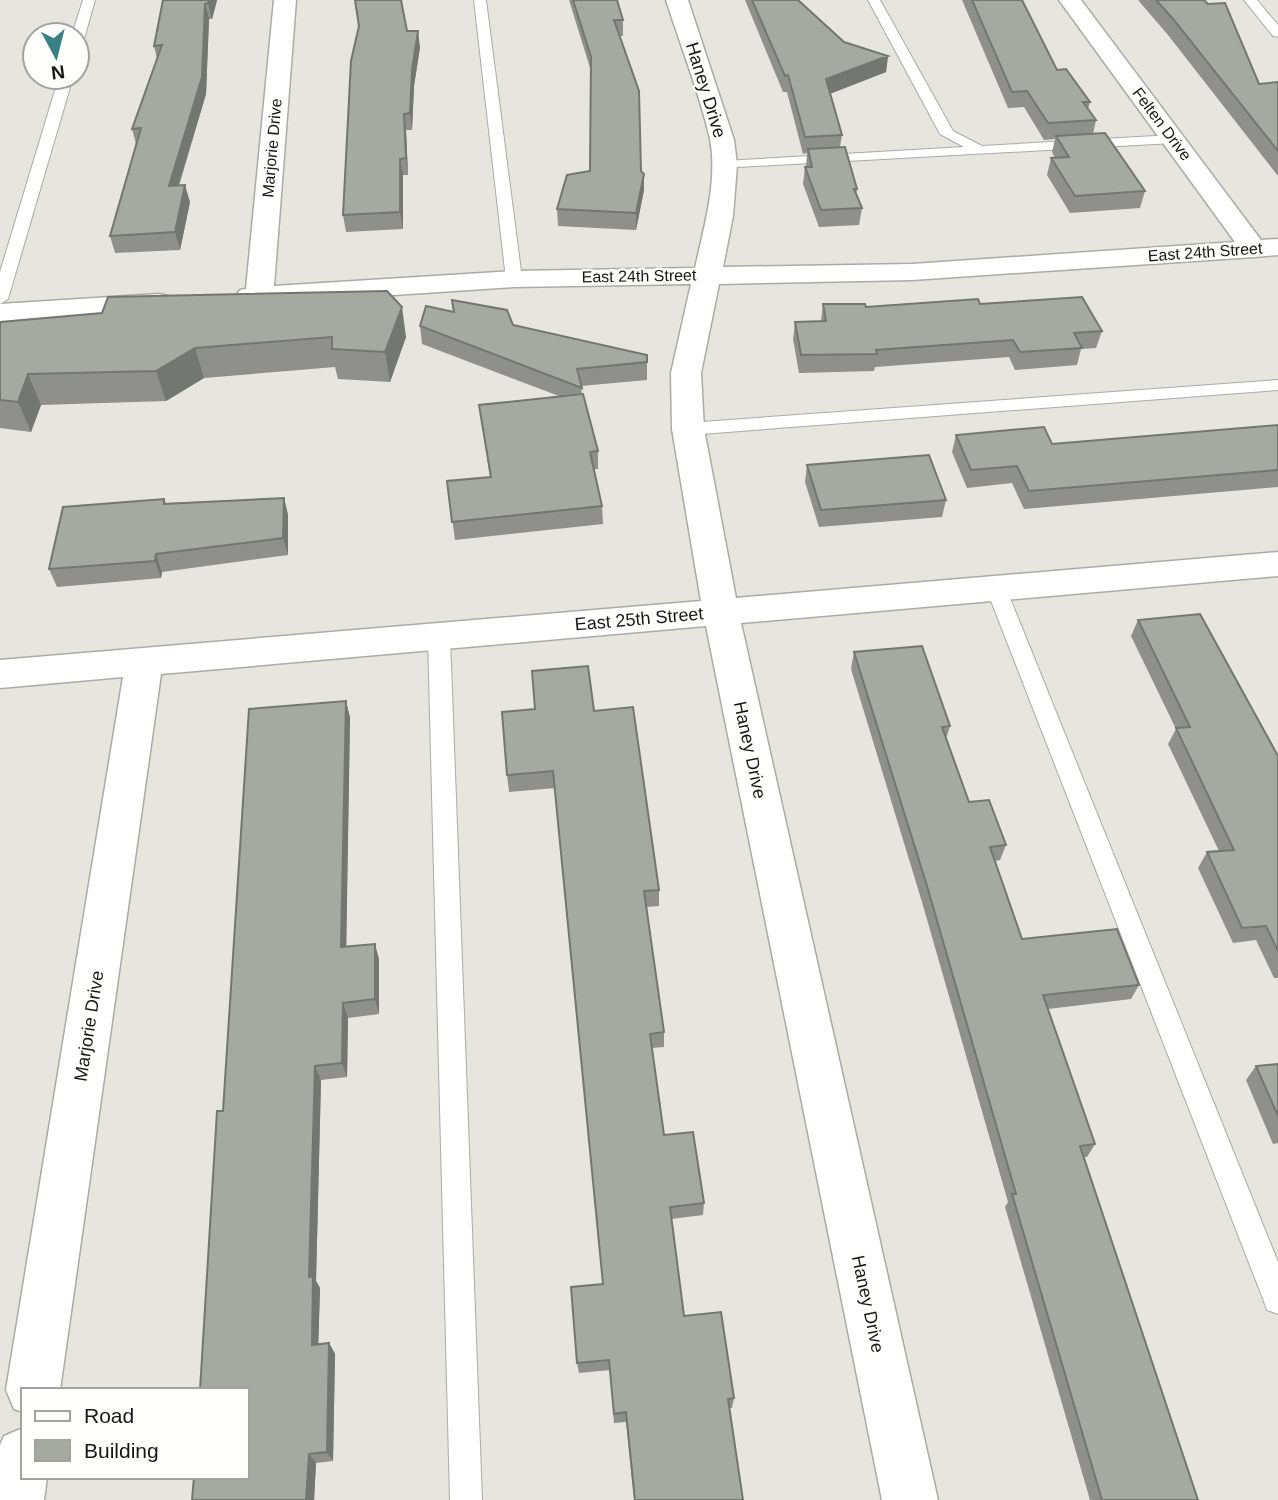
<svg xmlns="http://www.w3.org/2000/svg" width="1278" height="1500" font-family="Helvetica,sans-serif">
<style>
.lines{fill:none;stroke-linecap:round;stroke-linejoin:round}
.service-casing{stroke:#abaaa5;stroke-width:2}
.minor-casing{stroke:#abaaa5;stroke-width:3}
.service{fill:#fff;fill-rule:evenodd}
.minor{fill:#fff;fill-rule:evenodd}
.wall{fill:#8f908b}
.shaded-wall{fill:#747671}
.building{fill:#a6a8a2;stroke:#747671;stroke-width:2}
.labels{text-anchor:middle;dominant-baseline:central;stroke-width:5;stroke-linejoin:round;paint-order:stroke}
.far-street-label{font-size:16px;fill:#171615;stroke:#fffffe}
.street-label{font-size:18px;fill:#171615;stroke:#fffffe}
</style>
<rect width="100%" height="100%" fill="#e6e5df"/>
<g class="lines">
<g class="service-casing">
<path id="service" d="M 83,0 L 95,0 L 84,39 L 77,43 L 77,35 L 72,35 Z
M 474,0 L 486,0 L 522,279 L 514,284 L 506,279 Z
M 868,0 L 880,0 L 953,131 L 982,146 L 1173,135 L 1180,139 L 1173,143 L 719,168 L 717,165 L 724,161 L 964,147 L 940,134 Z
M 1244,0 L 1257,0 L 1278,25 L 1278,37 L 1273,36 Z
M 59,77 L 73,77 L 8,299 L 0,304 L 0,272 Z
M 1278,380 L 1278,390 L 688,435 L 679,429 L 688,423 Z
M 996,581 L 1003,583 L 1006,588 L 1278,1262 L 1278,1314 L 1267,1310 L 1263,1299 L 986,588 L 989,583 Z
M 439,629 L 447,632 L 450,637 L 482,1500 L 450,1500 L 428,637 L 431,632 Z"/>
</g>
<g class="minor-casing">
<path id="minor" d="M 274,0 L 296,0 L 274,286 L 514,271 L 695,268 C 704,227 718,181 710,139 C 700,95 680,44 666,0 L 688,0 L 734,140 L 737,165 L 733,216 L 723,267 L 912,264 L 1235,242 L 1059,0 L 1081,0 L 1261,240 L 1278,239 L 1278,255 L 1254,257 L 912,280 L 719,284 L 701,373 L 704,429 L 736,598 L 1278,552 L 1278,576 L 741,623 L 938,1500 L 882,1500 L 706,626 L 161,674 L 60,1390 L 23,1390 L 23,1412 L 14,1409 L 6,1390 L 123,677 L 0,688 L 0,660 L 701,601 L 672,429 L 671,373 L 691,284 L 514,287 L 259,304 L 240,302 L 236,296 L 240,290 L 246,289 Z
M 159,294 L 169,296 L 173,302 L 169,308 L 0,322 L 0,304 Z
M 23,1428 L 23,1477 L 47,1477 L 44,1500 L 0,1500 L 0,1445 L 4,1436 Z"/>
</g>
<use href="#service" class="service"/>
<use href="#minor" class="minor"/>
</g>
<path class="wall" d="M 163,0 L 217,0 L 212,19 L 209,19 L 206,94 L 179,186 L 190,202 L 180,250 L 115,253 L 110,236 L 136,144 L 132,129 L 157,59 L 154,46 Z
M 569,0 L 617,0 L 623,20 L 623,36 L 620,36 L 641,171 L 644,174 L 644,190 L 636,230 L 558,226 L 557,209 L 590,171 L 591,71 Z
M 745,0 L 798,0 L 844,42 L 888,56 L 886,72 L 830,94 L 842,135 L 840,147 L 857,189 L 856,195 L 862,208 L 859,225 L 819,227 L 803,184 L 805,167 L 806,167 L 807,153 L 803,154 L 787,92 L 783,92 Z
M 962,0 L 1022,0 L 1057,70 L 1090,102 L 1088,109 L 1096,120 L 1093,134 L 1145,191 L 1140,208 L 1070,213 L 1047,175 L 1051,158 L 1055,158 L 1052,152 L 1055,139 L 1044,140 L 1024,107 L 1008,108 Z
M 1138,0 L 1204,0 L 1259,84 L 1278,82 L 1278,176 L 1168,35 Z
M 407,31 L 420,47 L 414,86 L 412,130 L 406,130 L 408,175 L 403,175 L 403,229 L 346,232 L 343,215 Z
M 452,300 L 513,325 L 647,355 L 647,380 L 581,386 L 582,394 L 598,451 L 598,469 L 594,469 L 602,506 L 603,524 L 455,540 L 447,481 L 490,477 L 479,405 L 559,396 L 422,344 L 420,326 L 453,312 Z
M 823,304 L 866,307 L 980,304 L 1102,331 L 1096,348 L 1081,349 L 1077,365 L 1015,370 L 1009,357 L 875,367 L 874,371 L 799,373 L 793,339 L 795,322 L 821,321 Z
M 0,322 L 406,337 L 390,382 L 338,379 L 335,367 L 204,378 L 166,401 L 41,405 L 31,432 L 0,428 Z
M 1278,425 L 1278,487 L 1024,509 L 1012,483 L 967,488 L 952,452 L 956,435 L 1052,444 Z
M 807,465 L 946,500 L 942,517 L 819,527 L 805,482 Z
M 284,498 L 288,515 L 288,555 L 162,572 L 161,578 L 57,587 L 49,569 L 164,499 L 166,503 Z
M 1138,620 L 1278,756 L 1278,978 L 1274,978 L 1256,940 L 1233,943 L 1198,868 L 1207,852 L 1219,851 L 1168,744 L 1176,729 L 1131,636 Z
M 854,652 L 950,726 L 946,739 L 969,802 L 1006,845 L 1000,860 L 995,861 L 1022,939 L 1139,985 L 1131,999 L 1048,1009 L 1095,1144 L 1087,1157 L 1084,1157 L 1198,1500 L 1090,1500 L 1005,1207 L 1008,1202 L 922,902 L 851,669 Z
M 346,701 L 350,718 L 346,947 L 379,959 L 379,1014 L 348,1018 L 347,1077 L 321,1080 L 316,1281 L 320,1288 L 318,1345 L 329,1343 L 335,1354 L 333,1461 L 316,1463 L 314,1500 L 192,1500 L 223,1111 Z
M 594,711 L 659,890 L 659,906 L 646,907 L 664,1032 L 664,1047 L 652,1048 L 664,1135 L 704,1203 L 703,1215 L 671,1219 L 684,1316 L 734,1398 L 732,1408 L 729,1408 L 743,1500 L 634,1500 L 626,1422 L 614,1423 L 610,1370 L 579,1373 L 577,1363 L 603,1284 L 555,788 L 509,792 L 507,775 Z
M 1278,1064 L 1278,1143 L 1273,1144 L 1246,1080 L 1256,1066 Z"/>
<path class="shaded-wall" d="M 209,0 L 217,0 L 212,19 L 208,3 Z
M 205,4 L 209,19 L 206,94 L 173,203 L 169,186 Z
M 418,31 L 420,47 L 414,86 L 412,130 L 410,113 L 412,70 Z
M 888,56 L 886,72 L 824,96 L 826,79 Z
M 404,114 L 406,130 L 408,175 L 406,158 Z
M 400,159 L 403,175 L 403,229 L 400,212 Z
M 644,174 L 644,190 L 636,230 L 636,213 Z
M 185,185 L 190,202 L 180,250 L 175,232 Z
M 402,307 L 406,337 L 390,382 L 385,352 Z
M 195,348 L 204,378 L 166,401 L 156,371 Z
M 28,374 L 41,405 L 31,432 L 18,402 Z
M 284,498 L 288,515 L 288,555 L 283,538 Z
M 156,554 L 162,572 L 161,578 L 155,561 Z
M 346,701 L 350,718 L 346,963 L 341,947 Z
M 375,944 L 379,959 L 379,1014 L 375,999 Z
M 343,1003 L 348,1018 L 347,1077 L 342,1063 Z
M 315,1066 L 321,1080 L 316,1281 L 320,1288 L 318,1356 L 312,1345 L 309,1277 Z
M 329,1343 L 335,1354 L 333,1461 L 327,1452 Z
M 309,1454 L 316,1463 L 314,1500 L 306,1500 Z"/>
<path class="building" d="M 163,0 L 209,0 L 208,3 L 205,4 L 202,77 L 169,186 L 185,185 L 175,232 L 110,236 L 141,128 L 132,129 L 162,45 L 154,46 Z
M 355,0 L 401,0 L 407,31 L 418,31 L 412,70 L 410,113 L 404,114 L 406,158 L 400,159 L 400,212 L 343,215 L 351,61 L 359,26 Z
M 573,0 L 617,0 L 623,20 L 614,20 L 639,91 L 641,171 L 644,174 L 636,213 L 557,209 L 567,175 L 590,171 L 591,57 Z
M 752,0 L 798,0 L 844,42 L 888,56 L 826,79 L 842,135 L 805,137 L 788,75 L 785,76 Z
M 972,0 L 1022,0 L 1057,70 L 1066,69 L 1090,102 L 1083,102 L 1096,120 L 1048,123 L 1027,91 L 1012,92 Z
M 1156,0 L 1204,0 L 1208,4 L 1225,3 L 1259,84 L 1278,82 L 1278,151 L 1173,19 Z
M 1105,133 L 1145,191 L 1075,196 L 1051,158 L 1069,157 L 1056,136 Z
M 845,147 L 857,189 L 854,189 L 862,208 L 821,210 L 805,167 L 812,167 L 808,149 Z
M 387,291 L 402,307 L 385,352 L 332,349 L 332,337 L 195,348 L 156,371 L 28,374 L 18,402 L 0,400 L 0,322 L 102,313 L 108,297 Z
M 1082,297 L 1102,331 L 1074,333 L 1082,348 L 1020,352 L 1013,340 L 876,350 L 877,354 L 801,355 L 795,322 L 826,321 L 823,304 L 865,304 L 866,307 L 978,299 L 980,304 Z
M 452,300 L 507,310 L 513,325 L 647,355 L 647,362 L 577,369 L 582,388 L 420,326 L 426,306 L 454,312 Z
M 583,394 L 598,451 L 590,452 L 602,506 L 452,522 L 447,481 L 491,477 L 479,405 Z
M 1278,425 L 1278,470 L 1029,491 L 1017,466 L 971,470 L 956,435 L 1044,427 L 1052,444 Z
M 929,455 L 946,500 L 821,510 L 807,465 Z
M 284,498 L 283,538 L 156,554 L 155,561 L 49,569 L 63,507 L 164,499 L 164,504 Z
M 1200,614 L 1278,756 L 1278,951 L 1266,926 L 1242,928 L 1207,852 L 1234,850 L 1176,728 L 1190,727 L 1138,620 Z
M 922,646 L 950,726 L 942,727 L 969,802 L 989,800 L 1006,845 L 990,847 L 1022,939 L 1117,929 L 1139,985 L 1043,995 L 1095,1144 L 1080,1146 L 1198,1500 L 1102,1500 L 1012,1194 L 1016,1194 L 927,886 L 854,652 Z
M 588,666 L 594,711 L 633,707 L 659,890 L 644,891 L 664,1032 L 650,1034 L 664,1135 L 693,1132 L 704,1203 L 670,1207 L 684,1316 L 721,1312 L 734,1398 L 728,1399 L 743,1500 L 635,1500 L 626,1412 L 614,1414 L 609,1360 L 577,1363 L 571,1287 L 603,1284 L 553,771 L 507,775 L 502,712 L 535,709 L 532,671 Z
M 346,701 L 341,947 L 375,944 L 375,999 L 343,1003 L 342,1063 L 315,1066 L 309,1277 L 313,1276 L 312,1345 L 329,1343 L 327,1452 L 309,1454 L 306,1500 L 192,1500 L 194,1477 L 247,1477 L 247,1390 L 200,1390 L 217,1111 L 223,1111 L 249,709 Z
M 1278,1064 L 1278,1116 L 1256,1066 Z"/>
<g class="labels">
<g class="far-street-label">
<text transform="translate(1162 124) rotate(53)">Felten Drive</text>
<text transform="translate(272 148) rotate(-85)">Marjorie Drive</text>
<text transform="translate(1205 252) rotate(-4)">East 24th Street</text>
<text transform="translate(639 276) rotate(-1)">East 24th Street</text>
</g>
<g class="street-label">
<text transform="translate(706 90) rotate(73)">Haney Drive</text>
<text transform="translate(639 619) rotate(-5)">East 25th Street</text>
<text transform="translate(750 750) rotate(78)">Haney Drive</text>
<text transform="translate(89 1026) rotate(-81)">Marjorie Drive</text>
<text transform="translate(868 1304) rotate(78)">Haney Drive</text>
</g>
</g>
<rect x="21" y="1388" width="228" height="91" fill="#fffffe" stroke="#a2a2a1" stroke-width="2"/>
<rect x="35" y="1411" width="35" height="10" fill="#ffffff" stroke="#a2a2a1" stroke-width="2"/>
<text x="84" y="1423" font-size="21" fill="#171615">Road</text>
<rect x="35" y="1440" width="35" height="21" fill="#a6a8a2" stroke="#a2a2a1" stroke-width="2"/>
<text x="84" y="1458" font-size="21" fill="#171615">Building</text>
<g transform="translate(56 56) rotate(173)"><circle r="33" fill="#fffffe" stroke="#a2a2a1" stroke-width="2"/>
<path d="M0-5L12 26L0 18L-12 26Z" fill="#388084"/>
<text y="-10" font-size="19" font-weight="bold" text-anchor="middle" fill="#171615">N</text>
</g>
</svg>
